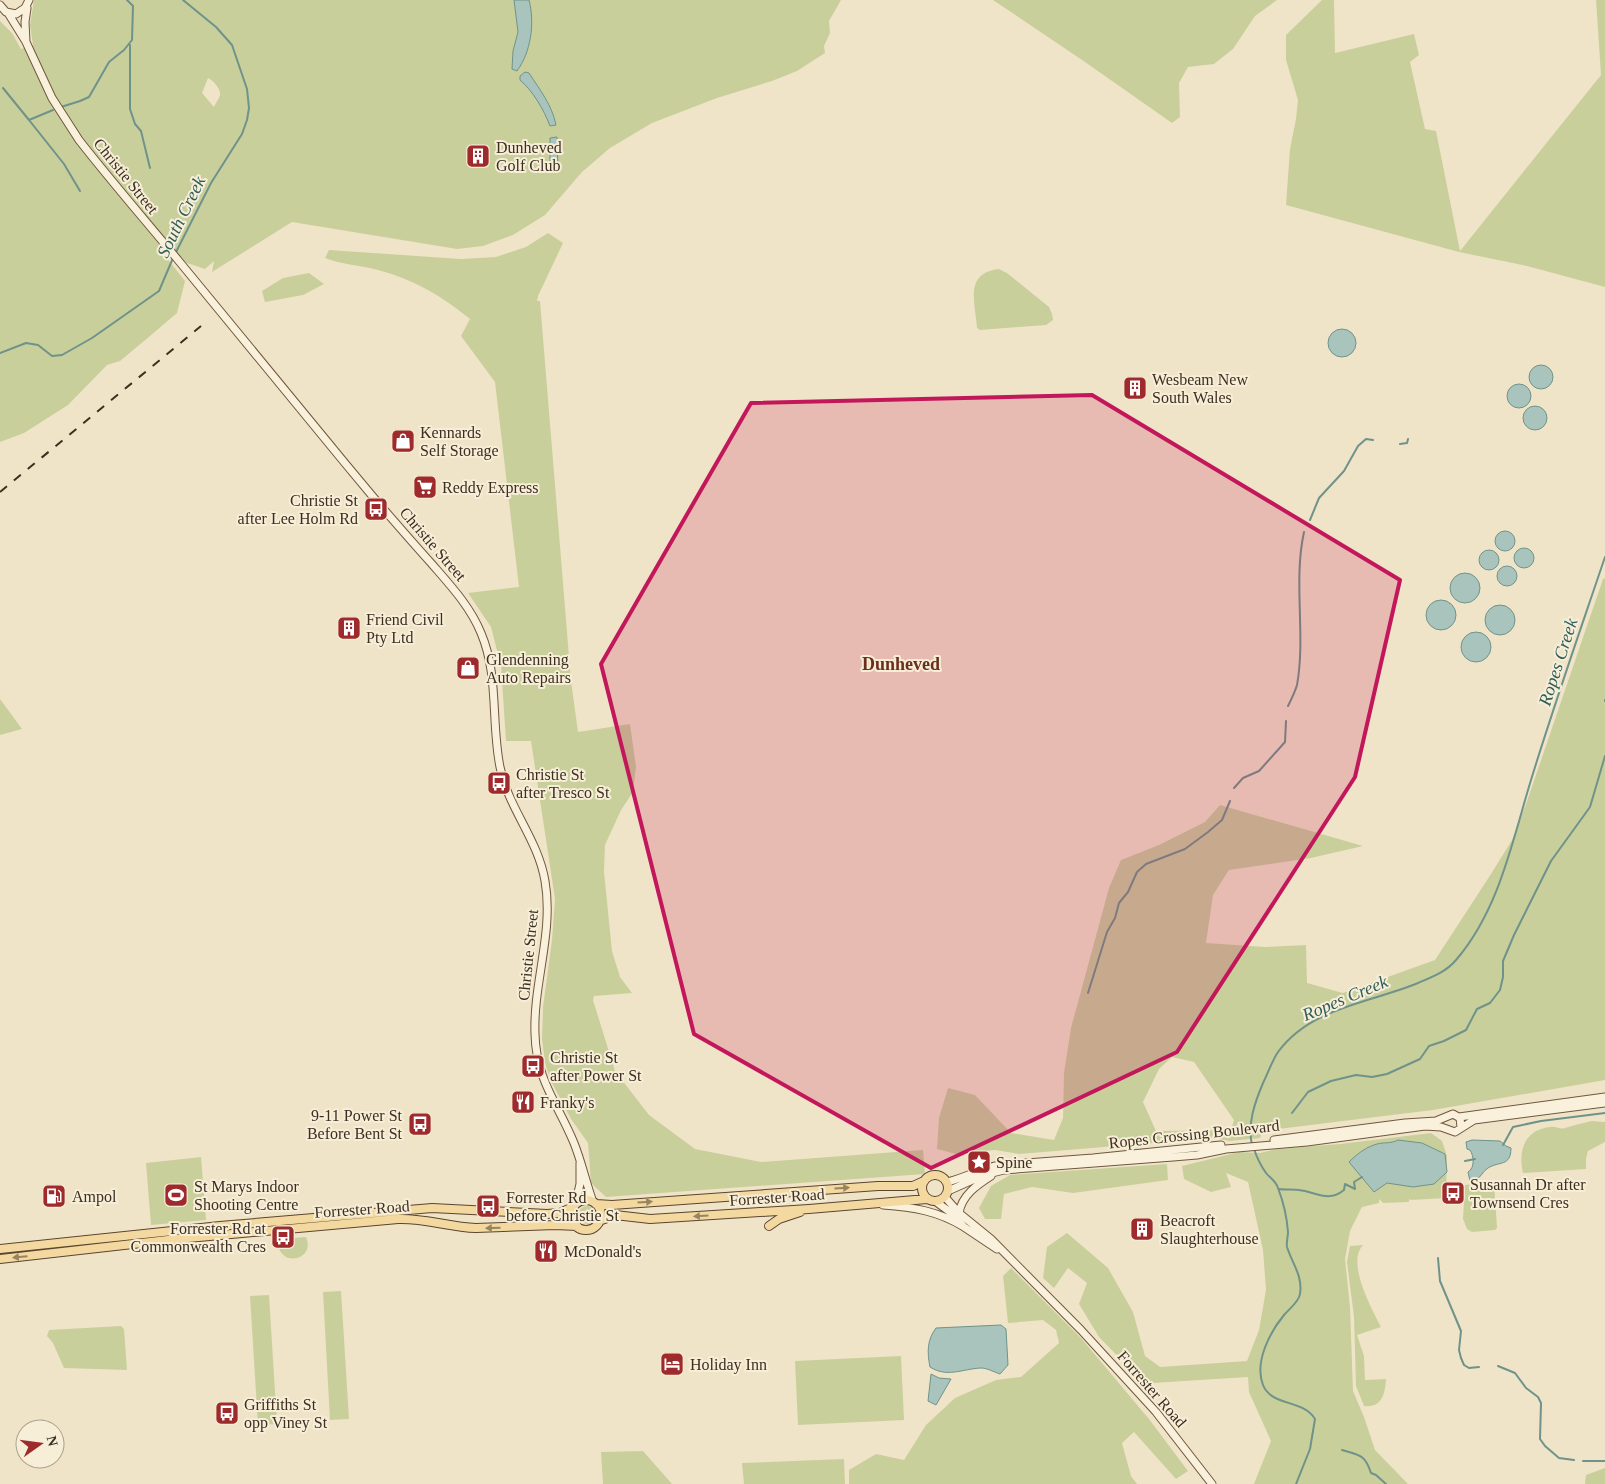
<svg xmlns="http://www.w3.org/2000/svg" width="1605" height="1484" font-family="'Times New Roman',serif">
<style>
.green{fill:#c9cf9b;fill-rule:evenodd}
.water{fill:#a9c4bc;stroke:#6f938a}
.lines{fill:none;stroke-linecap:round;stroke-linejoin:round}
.stream{stroke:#6f938a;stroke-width:2}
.secondary-casing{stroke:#6f573f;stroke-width:9}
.primary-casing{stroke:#5b4430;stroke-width:10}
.secondary{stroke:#faf1dc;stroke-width:7}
.primary{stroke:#f3d9a0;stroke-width:8}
.rail{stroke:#3d2e20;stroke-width:2;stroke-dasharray:9 9;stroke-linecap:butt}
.oneway{fill:#988460}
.marked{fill:#c2185b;fill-opacity:0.2;stroke:#c2185b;stroke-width:4;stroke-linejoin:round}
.labels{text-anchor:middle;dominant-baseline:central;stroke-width:4;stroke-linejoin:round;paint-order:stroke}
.poi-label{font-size:16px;fill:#3d2e20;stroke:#f7eed8;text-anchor:start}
.street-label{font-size:16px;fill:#3d2e20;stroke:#f7eed8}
.water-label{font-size:18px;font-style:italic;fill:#2f5d5a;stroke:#f7eed8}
.neighbourhood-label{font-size:18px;font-weight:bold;fill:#6b2e1e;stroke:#f7eed8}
</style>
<rect width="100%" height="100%" fill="#f0e4c8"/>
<path class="green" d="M 34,0 L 841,0 L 829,21 L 830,33 L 824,46 L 825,53 L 797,71 L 772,81 L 717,98 L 652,123 L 610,148 L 582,172 L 545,215 L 513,235 L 483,246 L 457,249 L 292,222 L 212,272 L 214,261 L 205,269 L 184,262 L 169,241 L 177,226 L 176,224 L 169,239 L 159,248 L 185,281 L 177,313 L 150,336 L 120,361 L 107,365 L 68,405 L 24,433 L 0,442 L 0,21 L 12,33 L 21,49 L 33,45 L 30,25 ZM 208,78 C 213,80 221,89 220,95 C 219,99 215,104 214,107 L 202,93 Z
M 993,0 L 1277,0 L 1255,16 L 1233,49 L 1214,64 L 1188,67 L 1179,83 L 1180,117 L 1172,123 L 1085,62 Z
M 1322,0 L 1334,0 L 1335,53 L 1414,34 L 1419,55 L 1410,62 L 1425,129 L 1436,131 L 1460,251 L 1601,75 L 1596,0 L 1605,0 L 1605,287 L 1527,266 L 1459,252 L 1286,205 L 1290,149 L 1296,119 L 1298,100 L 1286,60 L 1286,35 Z
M 548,233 L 563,243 L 538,296 L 537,301 L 540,301 L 571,681 L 578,732 L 630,724 L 636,767 L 633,792 L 621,810 L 605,845 L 604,872 L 612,951 L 620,977 L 632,993 L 594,996 L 593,1000 L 615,1071 L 649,1115 L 695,1149 L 761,1162 L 923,1150 L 925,1174 L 606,1197 L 591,1183 L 588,1143 L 571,1119 L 551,1081 L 545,1063 L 542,1039 L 543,1007 L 552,940 L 555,899 L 531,741 L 506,741 L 501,666 L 491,627 L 468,593 L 519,587 L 495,382 L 461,336 L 470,319 C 442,296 413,279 378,270 C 359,265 343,265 325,258 L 329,250 L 461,259 L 496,257 L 526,247 Z
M 999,269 L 1007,273 L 1049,307 L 1052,314 L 1053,320 L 1046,325 L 980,330 L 977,328 C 975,302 964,273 999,269 Z
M 309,273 L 324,284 L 303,295 L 265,302 L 262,291 L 283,278 Z
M 1605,578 L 1605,1080 L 1433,1110 L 1262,1131 L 1260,1138 L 1230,1141 L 1214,1138 L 1019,1154 L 995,1150 L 956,1154 L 937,1149 L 939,1118 L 948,1088 L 975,1095 L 1011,1133 L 1054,1140 L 1063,1118 L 1064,1073 L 1071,1028 L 1109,888 L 1121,860 L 1159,845 L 1205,822 L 1220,805 L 1363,846 L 1311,858 L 1229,870 L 1213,895 L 1206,943 L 1265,947 L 1306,945 L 1307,983 L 1343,993 L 1435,960 L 1491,874 L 1512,840 L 1526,804 L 1603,579 ZM 1172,1057 L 1194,1062 L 1234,1120 L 1231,1130 L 1156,1131 L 1143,1102 L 1159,1069 Z
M 0,699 L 22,729 L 0,735 Z
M 1592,1121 L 1605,1122 L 1605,1142 L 1588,1151 L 1586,1159 L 1586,1169 L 1523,1173 C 1518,1151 1524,1130 1550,1127 C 1555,1126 1561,1130 1565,1128 C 1574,1125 1583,1123 1592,1121 Z
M 1431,1133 L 1442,1141 L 1447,1156 L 1446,1198 L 1411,1200 L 1409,1199 L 1409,1202 L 1383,1203 L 1379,1199 L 1379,1203 L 1362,1207 L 1350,1231 L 1345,1259 L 1350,1307 L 1353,1391 L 1364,1417 L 1375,1450 L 1408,1484 L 1254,1484 L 1271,1441 L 1249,1392 L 1248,1377 L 1153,1383 L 1139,1378 L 1099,1337 L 1079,1304 L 1087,1283 L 1068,1268 L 1054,1288 L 1043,1278 L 1047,1247 L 1067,1233 L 1108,1268 L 1133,1312 L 1145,1356 L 1160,1367 L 1247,1361 L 1259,1330 L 1266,1290 L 1263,1250 L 1248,1182 L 1226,1173 L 1231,1187 L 1211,1192 L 1184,1179 L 1182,1166 L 1239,1152 L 1260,1153 L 1276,1149 L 1340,1144 Z
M 201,1157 L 206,1220 L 151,1225 L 146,1163 Z
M 1167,1164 L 1168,1180 L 1073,1193 L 1032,1187 L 1004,1194 L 1001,1219 L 985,1219 L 979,1208 L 991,1186 L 1010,1175 Z
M 1494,1182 L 1497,1228 L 1495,1230 L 1472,1232 L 1467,1229 L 1463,1219 L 1465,1185 Z
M578 1215a9 9 0 1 1 18 0a9 9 0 1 1-18 0Z
M 306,1237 C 312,1250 302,1261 288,1258 C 281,1255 276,1247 279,1239 Z
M 1363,1245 C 1346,1263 1372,1309 1381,1327 L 1357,1335 L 1364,1356 L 1365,1380 L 1386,1379 C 1385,1394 1382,1408 1364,1406 L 1356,1386 L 1354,1317 L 1347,1262 L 1350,1246 Z
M 1011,1268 L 1081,1338 L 1149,1419 L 1188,1471 L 1176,1479 L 1134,1432 L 1122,1443 L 1131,1476 L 1137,1484 L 849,1484 L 849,1470 L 876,1454 L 904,1460 L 926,1425 L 955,1398 L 996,1380 L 1021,1377 L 1059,1343 L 1056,1330 L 1043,1320 L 1008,1323 L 1003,1276 Z
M 341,1291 L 349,1419 L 330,1420 L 323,1292 Z
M 269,1295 L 277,1424 L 258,1425 L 250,1296 Z
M 121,1326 L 124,1329 L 127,1370 L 64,1368 L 53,1343 L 47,1336 L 49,1330 Z
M 901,1356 L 904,1420 L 798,1425 L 795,1361 Z
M 643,1451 L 672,1484 L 603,1484 L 601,1452 Z
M 844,1459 L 845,1484 L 744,1484 L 742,1463 Z
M 1605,1468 L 1605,1484 L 1585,1484 L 1586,1475 Z"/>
<path class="water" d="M 514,0 L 529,0 C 535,23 531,52 517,71 L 512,69 L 513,51 L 518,32 Z
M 525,72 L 529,73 C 540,90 552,105 556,125 L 550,126 C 544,110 533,91 520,80 L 520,76 Z
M 557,137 L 558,167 L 550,164 L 550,138 Z
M1328 343a14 14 0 1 1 28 0a14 14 0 1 1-28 0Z
M1529 377a12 12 0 1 1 24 0a12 12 0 1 1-24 0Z
M1507 396a12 12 0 1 1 24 0a12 12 0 1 1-24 0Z
M1523 418a12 12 0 1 1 24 0a12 12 0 1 1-24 0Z
M1495 541a10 10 0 1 1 20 0a10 10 0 1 1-20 0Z
M1514 558a10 10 0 1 1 20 0a10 10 0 1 1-20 0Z
M1479 560a10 10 0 1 1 20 0a10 10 0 1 1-20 0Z
M1497 576a10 10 0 1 1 20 0a10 10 0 1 1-20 0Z
M1450 588a15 15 0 1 1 30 0a15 15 0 1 1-30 0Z
M1426 615a15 15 0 1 1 30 0a15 15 0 1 1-30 0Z
M1485 620a15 15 0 1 1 30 0a15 15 0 1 1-30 0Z
M1461 647a15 15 0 1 1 30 0a15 15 0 1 1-30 0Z
M 1398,1140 L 1422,1143 L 1445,1154 L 1447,1172 L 1434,1184 L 1413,1187 L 1387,1183 L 1374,1192 L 1349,1162 C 1357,1154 1366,1147 1377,1144 C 1384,1142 1390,1144 1398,1140 Z
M 1472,1140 L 1500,1141 L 1506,1146 L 1511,1148 C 1511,1167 1499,1161 1488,1168 C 1483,1171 1481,1177 1476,1180 L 1470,1181 L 1468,1172 C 1475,1168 1474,1156 1470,1150 L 1467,1149 L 1466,1142 Z
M 1001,1325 L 1006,1329 L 1008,1365 L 1000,1374 C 994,1372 987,1368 981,1368 C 962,1369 947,1378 930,1367 C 927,1352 927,1340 936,1328 Z
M 931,1374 L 939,1378 L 951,1379 L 936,1405 L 928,1401 Z"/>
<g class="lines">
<path class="stream" d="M 130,45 L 130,109 L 135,124 L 141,131 L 150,168
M 3,88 L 29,120 L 53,110
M 61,107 L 80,101 L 89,97 L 109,62 L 124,50 L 132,40 L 133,6 L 127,0
M 29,120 L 64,164 L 80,191
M 175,254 L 211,183 L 242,134 L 247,120 L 249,108 L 247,89 L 232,45 L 216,27 L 183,0
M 0,353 L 26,343 L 38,345 L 52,356 L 62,355 L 92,338 L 159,291 L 173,258
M 1400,444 L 1407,443 L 1408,439
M 1310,520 L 1319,498 L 1344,471 L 1358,446 L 1366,439 L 1373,440
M 1605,700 L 1605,701
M 1288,706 C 1291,700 1295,692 1297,685 C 1306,635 1293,582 1304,532
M 1234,788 L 1243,778 L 1259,771 L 1285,742 L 1286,721
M 1088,993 L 1107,932 L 1115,918 L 1119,903 L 1128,892 L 1137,872 L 1146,864 L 1185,849 L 1208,832 L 1222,820 L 1230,801
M 1292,1113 L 1308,1092 L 1331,1081 L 1356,1075 L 1372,1077 L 1387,1074 L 1420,1059 L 1429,1046 L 1444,1041 L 1466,1030 L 1477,1009 L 1490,1003 L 1500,990 L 1503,977 L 1503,961 L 1514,935 L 1551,861 L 1590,807 L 1605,756
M 1252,1145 C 1247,1124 1255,1102 1263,1083 C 1268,1073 1272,1061 1278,1052 C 1311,1007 1370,1003 1418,983 C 1432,977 1446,972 1456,960 C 1499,910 1512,842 1531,780 C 1554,705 1580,631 1605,557
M 1503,1145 L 1513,1127 L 1541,1121 L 1605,1113
M 1254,1149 C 1257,1158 1261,1166 1266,1173 C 1270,1178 1276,1181 1278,1188 C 1283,1201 1287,1218 1288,1232 C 1288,1237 1286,1243 1287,1247 C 1292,1263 1303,1276 1300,1294 C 1299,1302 1289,1309 1284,1315 C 1270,1332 1254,1362 1263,1385 C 1272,1407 1303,1399 1315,1419 L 1310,1449 L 1296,1484
M 1465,1161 L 1475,1159
M 1279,1189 C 1285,1190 1293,1189 1299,1190 C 1316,1192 1328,1203 1344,1190 L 1345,1184 L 1355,1189 L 1354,1182 L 1362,1177
M 1438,1258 L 1440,1281 L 1461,1331 L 1459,1350 L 1461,1358 L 1464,1365 L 1469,1368 L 1479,1367
M 1498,1366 L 1515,1373 L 1526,1388 L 1538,1397 L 1541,1403 L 1540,1439 L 1545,1446 L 1559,1458 L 1574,1460
M 1342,1450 C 1359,1455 1365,1454 1371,1473 L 1376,1475 L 1386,1484
M 1583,1461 L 1605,1461"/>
<g class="secondary-casing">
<path id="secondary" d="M 0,5 L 6,12 L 16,14 L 25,8 L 29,0
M 8,13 L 26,42 L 52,98 L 79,140 C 111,181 145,220 178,260 C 243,339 308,419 374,498 C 393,520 412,542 431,563 C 450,585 470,606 481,633 C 499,675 491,723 500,767 C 508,808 538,839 545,881 C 554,932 533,983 535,1034 C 536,1080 558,1104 574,1143 C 582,1163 586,1183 593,1202
M 26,42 L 25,22 L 27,8
M 1459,1117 L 1605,1097
M 1274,1140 L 1405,1123 L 1436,1121 L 1453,1114 L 1460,1118 L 1461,1127
M 947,1182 C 965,1178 981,1168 1000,1165 L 1093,1158 L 1221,1145
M 948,1191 L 984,1175 L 1004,1170 L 1173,1157 L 1197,1155 L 1226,1149 L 1307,1142 L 1425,1126 L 1441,1127 L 1455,1132 L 1474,1120 L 1605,1103
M 945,1197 L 959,1213 L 991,1239 L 1081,1330 L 1156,1412 L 1212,1484
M 935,1201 L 950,1212 L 964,1227 L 997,1249
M 575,1205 L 580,1184 L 580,1163
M 883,1205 C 913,1207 938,1211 964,1227
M 959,1213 C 962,1195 977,1185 991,1176"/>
</g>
<g class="primary-casing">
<path id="primary" d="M922 1188a13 13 0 1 1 26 0a13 13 0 1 1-26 0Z
M571 1215a15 15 0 1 1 30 0a15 15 0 1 1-30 0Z
M 596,1204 L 612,1205 L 878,1186 L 913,1186 L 924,1181
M 599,1221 L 615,1215 L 650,1219 L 809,1209 L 927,1199
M 769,1226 L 779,1219 L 800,1212
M 0,1249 L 220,1226 L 432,1208 L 547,1214 L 560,1213 L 573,1207
M 0,1259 L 177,1239 L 398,1219 C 425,1218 449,1227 476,1228 L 555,1225 L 577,1226"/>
</g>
<use href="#secondary" class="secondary"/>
<use href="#primary" class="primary"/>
<path class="rail" d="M 0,492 L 201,326"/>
</g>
<defs><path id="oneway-solid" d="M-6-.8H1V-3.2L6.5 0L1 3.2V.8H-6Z" transform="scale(1.25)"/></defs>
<g class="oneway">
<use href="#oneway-solid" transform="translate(842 1188) rotate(-3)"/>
<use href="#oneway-solid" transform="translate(645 1202) rotate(-4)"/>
<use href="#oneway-solid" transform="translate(701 1216) rotate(177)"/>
<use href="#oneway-solid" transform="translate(493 1228) rotate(178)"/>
<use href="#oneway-solid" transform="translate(20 1257) rotate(175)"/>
</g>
<path class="marked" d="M 1092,395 L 1400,580 L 1355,777 L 1177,1052 L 931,1168 L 694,1034 L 601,664 L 751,403 Z"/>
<defs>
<g id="building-square" transform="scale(1.25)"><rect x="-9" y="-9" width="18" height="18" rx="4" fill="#9e2a2b" stroke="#f7eed8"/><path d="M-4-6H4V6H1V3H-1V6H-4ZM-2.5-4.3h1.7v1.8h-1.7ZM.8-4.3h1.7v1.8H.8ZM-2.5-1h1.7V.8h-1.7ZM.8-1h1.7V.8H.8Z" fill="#fff"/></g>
<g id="shop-square" transform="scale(1.25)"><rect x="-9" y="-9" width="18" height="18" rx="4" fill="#9e2a2b" stroke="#f7eed8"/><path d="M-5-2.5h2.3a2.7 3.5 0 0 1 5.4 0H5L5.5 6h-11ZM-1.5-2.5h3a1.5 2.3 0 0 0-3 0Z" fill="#fff"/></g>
<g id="supermarket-square" transform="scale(1.25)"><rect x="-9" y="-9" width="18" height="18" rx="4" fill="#9e2a2b" stroke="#f7eed8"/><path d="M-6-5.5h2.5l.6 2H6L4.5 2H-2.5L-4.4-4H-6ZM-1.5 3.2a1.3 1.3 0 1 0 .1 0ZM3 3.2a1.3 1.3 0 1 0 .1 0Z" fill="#fff"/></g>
<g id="bus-square" transform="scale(1.25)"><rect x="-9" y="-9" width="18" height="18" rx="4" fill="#9e2a2b" stroke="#f7eed8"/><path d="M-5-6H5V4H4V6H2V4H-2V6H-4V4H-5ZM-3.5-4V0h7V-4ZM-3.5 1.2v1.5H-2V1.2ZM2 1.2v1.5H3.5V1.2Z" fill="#fff"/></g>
<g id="restaurant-square" transform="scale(1.25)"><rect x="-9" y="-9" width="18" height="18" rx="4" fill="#9e2a2b" stroke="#f7eed8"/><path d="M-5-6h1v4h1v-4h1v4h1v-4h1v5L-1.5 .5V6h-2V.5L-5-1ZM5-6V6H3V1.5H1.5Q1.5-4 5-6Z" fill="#fff"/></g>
<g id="sight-square" transform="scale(1.25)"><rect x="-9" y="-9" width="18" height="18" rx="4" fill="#9e2a2b" stroke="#f7eed8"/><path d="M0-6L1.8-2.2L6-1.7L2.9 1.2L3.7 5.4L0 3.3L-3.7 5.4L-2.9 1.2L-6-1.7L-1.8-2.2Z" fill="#fff"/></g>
<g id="stadium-square" transform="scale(1.25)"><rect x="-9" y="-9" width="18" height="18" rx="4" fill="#9e2a2b" stroke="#f7eed8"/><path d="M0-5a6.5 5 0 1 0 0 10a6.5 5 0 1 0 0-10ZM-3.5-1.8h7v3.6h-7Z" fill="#fff"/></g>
<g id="fuel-square" transform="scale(1.25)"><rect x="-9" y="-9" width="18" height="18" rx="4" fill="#9e2a2b" stroke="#f7eed8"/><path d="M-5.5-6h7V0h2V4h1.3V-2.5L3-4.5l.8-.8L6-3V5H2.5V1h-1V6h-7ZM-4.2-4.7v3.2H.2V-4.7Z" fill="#fff"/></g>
<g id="hotel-square" transform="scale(1.25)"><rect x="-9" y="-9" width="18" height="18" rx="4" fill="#9e2a2b" stroke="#f7eed8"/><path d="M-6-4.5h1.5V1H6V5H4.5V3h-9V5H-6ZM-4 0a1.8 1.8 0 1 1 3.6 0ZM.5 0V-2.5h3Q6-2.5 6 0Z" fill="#fff"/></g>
</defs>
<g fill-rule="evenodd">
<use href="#building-square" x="478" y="156"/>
<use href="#building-square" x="1135" y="388"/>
<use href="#shop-square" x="403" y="441"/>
<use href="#supermarket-square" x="425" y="487"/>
<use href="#bus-square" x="376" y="509"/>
<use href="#building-square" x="349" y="628"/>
<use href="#shop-square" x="468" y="668"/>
<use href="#bus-square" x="499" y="783"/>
<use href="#bus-square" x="533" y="1066"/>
<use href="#restaurant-square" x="523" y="1102"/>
<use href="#bus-square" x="420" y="1124"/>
<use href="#sight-square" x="979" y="1162"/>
<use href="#bus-square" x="1453" y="1193"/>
<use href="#stadium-square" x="176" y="1195"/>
<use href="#fuel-square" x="54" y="1196"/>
<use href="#bus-square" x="488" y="1206"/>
<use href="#building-square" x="1142" y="1229"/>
<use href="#bus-square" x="283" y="1237"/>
<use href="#restaurant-square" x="546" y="1251"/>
<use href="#hotel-square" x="672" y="1364"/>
<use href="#bus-square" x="227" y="1413"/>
</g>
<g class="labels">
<g class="poi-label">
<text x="496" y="147">Dunheved<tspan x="496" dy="18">Golf Club</tspan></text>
<text x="1152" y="379">Wesbeam New<tspan x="1152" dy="18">South Wales</tspan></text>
<text x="420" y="432">Kennards<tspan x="420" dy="18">Self Storage</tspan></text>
<text x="442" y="487">Reddy Express</text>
<text x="358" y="500" text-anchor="end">Christie St<tspan x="358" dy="18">after Lee Holm Rd</tspan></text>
<text x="366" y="619">Friend Civil<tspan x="366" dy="18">Pty Ltd</tspan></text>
<text x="486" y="659">Glendenning<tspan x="486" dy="18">Auto Repairs</tspan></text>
<text x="516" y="774">Christie St<tspan x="516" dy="18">after Tresco St</tspan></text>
<text x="550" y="1057">Christie St<tspan x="550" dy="18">after Power St</tspan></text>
<text x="540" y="1102">Franky's</text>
<text x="402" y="1115" text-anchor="end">9-11 Power St<tspan x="402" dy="18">Before Bent St</tspan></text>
<text x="996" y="1162">Spine</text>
<text x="1470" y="1184">Susannah Dr after<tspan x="1470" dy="18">Townsend Cres</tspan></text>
<text x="194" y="1186">St Marys Indoor<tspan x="194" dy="18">Shooting Centre</tspan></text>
<text x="72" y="1196">Ampol</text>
<text x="506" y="1197">Forrester Rd<tspan x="506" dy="18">before Christie St</tspan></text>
<text x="1160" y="1220">Beacroft<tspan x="1160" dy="18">Slaughterhouse</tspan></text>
<text x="266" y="1228" text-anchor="end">Forrester Rd at<tspan x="266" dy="18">Commonwealth Cres</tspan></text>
<text x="564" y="1251">McDonald's</text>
<text x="690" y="1364">Holiday Inn</text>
<text x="244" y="1404">Griffiths St<tspan x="244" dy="18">opp Viney St</tspan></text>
</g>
<g class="street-label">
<text transform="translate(126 176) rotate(51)">Christie Street</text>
<text transform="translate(433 544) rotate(49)">Christie Street</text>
<text transform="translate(528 955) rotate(-84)">Christie Street</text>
<text transform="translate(1194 1134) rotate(-6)">Ropes Crossing Boulevard</text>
<text transform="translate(777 1197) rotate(-4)">Forrester Road</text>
<text transform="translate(362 1209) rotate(-4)">Forrester Road</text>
<text transform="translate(1152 1389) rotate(49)">Forrester Road</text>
</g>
<g class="water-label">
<text transform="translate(181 217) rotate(-64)">South Creek</text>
<text transform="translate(1558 662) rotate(-72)">Ropes Creek</text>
<text transform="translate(1345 998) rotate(-23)">Ropes Creek</text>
</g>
<g class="neighbourhood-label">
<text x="901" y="664">Dunheved</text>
</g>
</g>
<g transform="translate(40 1444) rotate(76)"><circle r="24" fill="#f7eed8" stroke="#ada18e"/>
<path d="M0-4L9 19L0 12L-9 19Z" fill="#9e2a2b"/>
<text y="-8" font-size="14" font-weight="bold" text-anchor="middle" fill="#3d2e20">N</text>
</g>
</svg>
